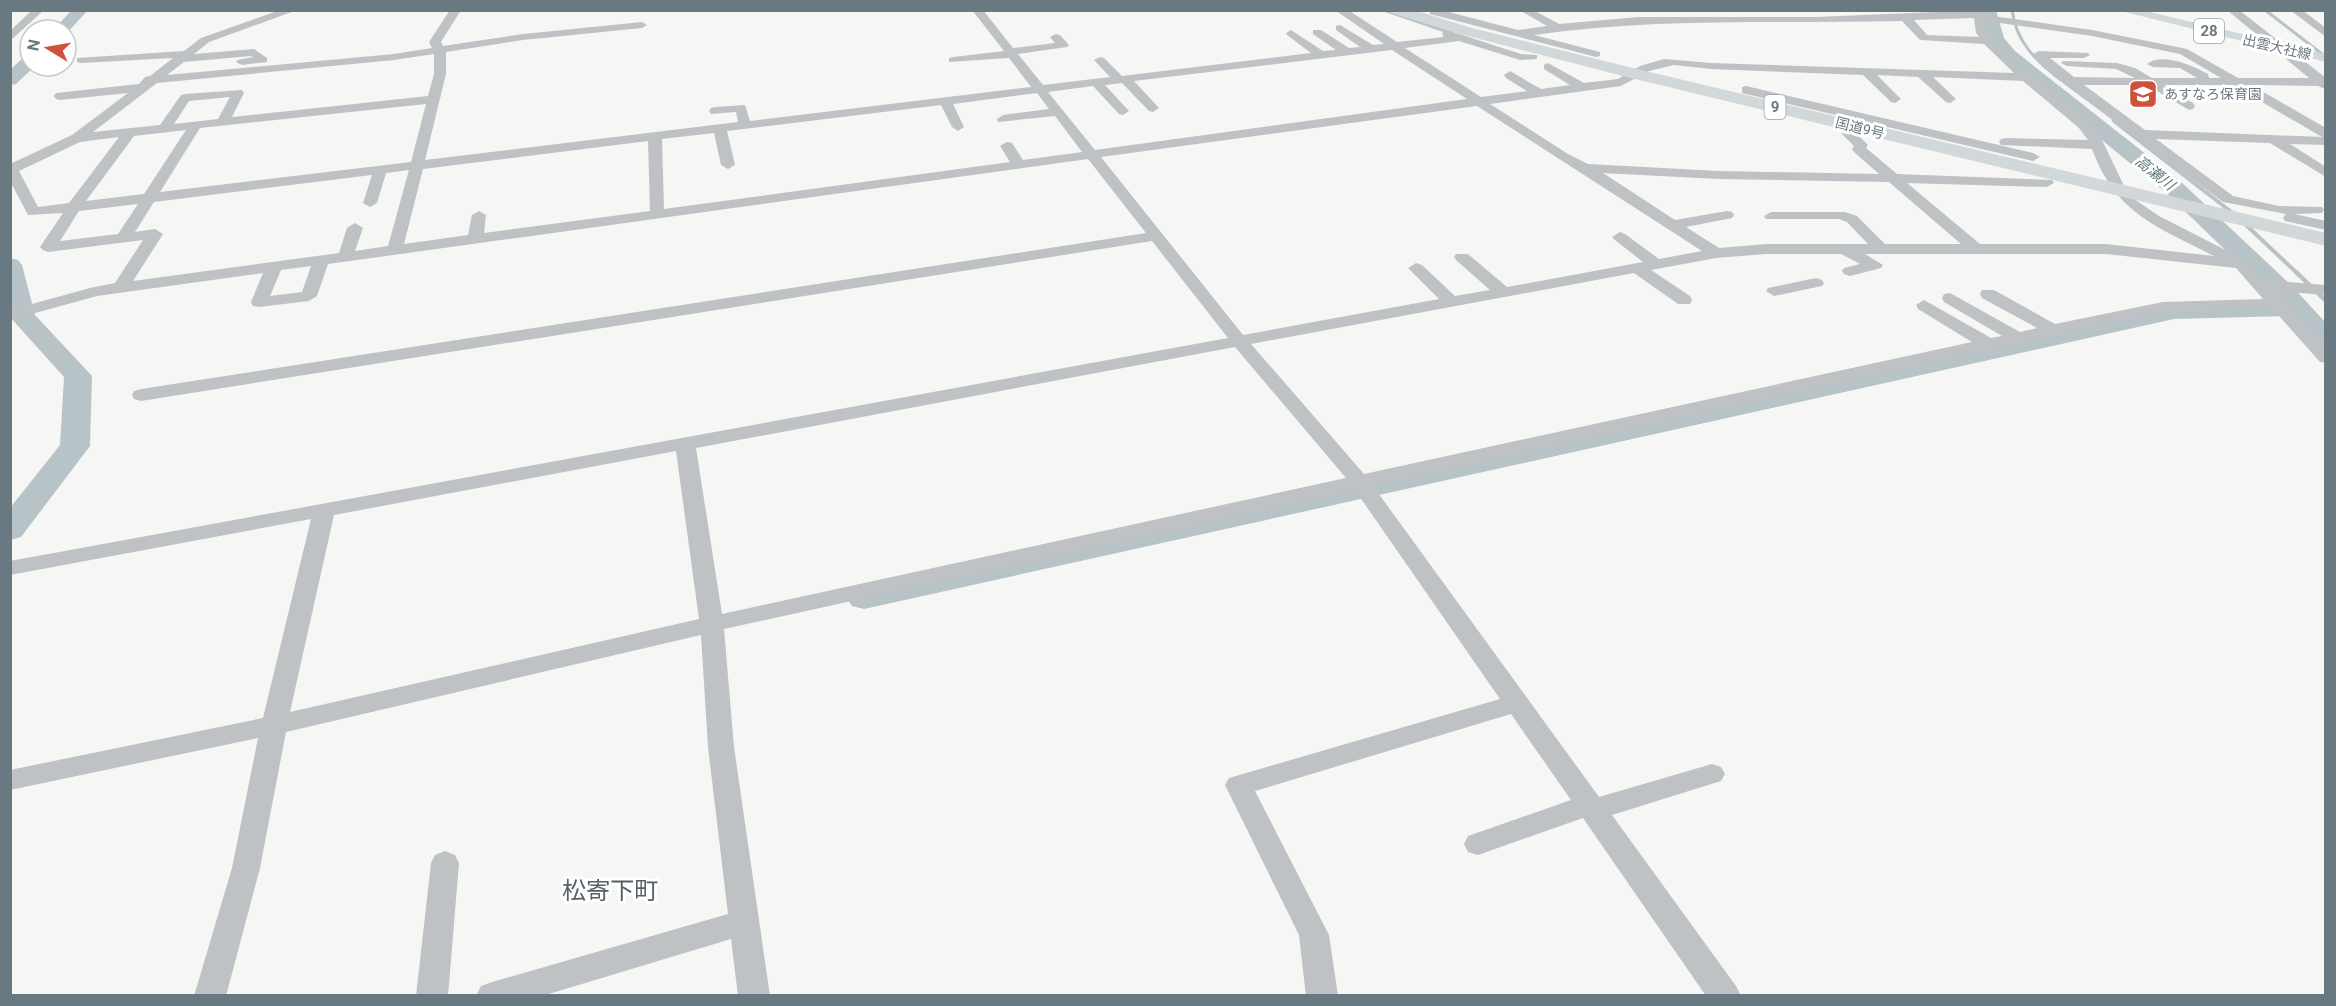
<svg xmlns="http://www.w3.org/2000/svg" width="2336" height="1006" font-family="Roboto,'Noto Sans JP',sans-serif">
<style>
.lines{fill:none;stroke-linecap:round;stroke-linejoin:round}
.stream-far2{stroke:#b8c3c7;stroke-width:3}
.stream-far1{stroke:#b8c3c7;stroke-width:4}
.stream{stroke:#b8c3c7;stroke-width:4.5}
.river{fill:#b8c3c7;fill-rule:evenodd}
.minor{fill:#bec2c5;fill-rule:evenodd}
.major{fill:#d2d8d9;fill-rule:evenodd}
.highway{fill:#d2d8d9;fill-rule:evenodd}
.labels{text-anchor:middle;dominant-baseline:central;stroke-width:6;stroke-linejoin:round;paint-order:stroke}
.far-street-label{font-size:14px;fill:#697981;stroke:#fff}
.far-poi-label{font-size:14px;fill:#697981;stroke:#fff;text-anchor:start}
.shield{fill:#fff;stroke:#96a1a7;stroke-width:1.5}
.shield-label{font-size:15px;font-weight:bold;fill:#697981}
.far-water-label{font-size:15px;font-style:italic;fill:#65797e;stroke:#fff}
.near-quarter-label{font-size:24px;fill:#566167;stroke:#fff}
</style>
<rect width="100%" height="100%" fill="#f6f6f4"/>
<g class="lines">
<path class="stream-far2" d="M 2012,10 C 2016,42 2036,61 2061,80
M 2265,10 L 2326,57
M 2113,120 L 2116,122"/>
<path class="stream-far1" d="M 2114,121 L 2234,214
M 2245,224 L 2299,275"/>
<path class="stream" d="M 2297,273 L 2326,301"/>
<path class="river" d="M 72,10 L 88,10 L 67,33 L 66,30 L 53,30 Z
M 1980,10 L 1996,10 L 2004,38 L 2015,51 L 2180,181 L 2290,284 L 2326,323 L 2326,347 L 2317,345 L 2291,316 L 2174,319 L 864,609 L 852,606 L 847,598 L 852,590 L 864,587 L 2174,303 L 2278,301 L 2164,191 L 2003,59 L 1988,39 Z
M 30,56 L 30,66 L 35,66 L 16,84 L 10,85 L 10,70 L 24,57 Z
M 10,258 L 18,260 L 22,265 L 35,315 L 92,376 L 90,446 L 21,537 L 10,540 L 10,508 L 60,445 L 64,377 L 10,317 Z"/>
<path class="minor" d="M 32,10 L 44,10 L 10,41 L 10,31 Z
M 280,10 L 297,10 L 209,42 L 194,54 L 254,49 L 267,58 L 267,62 L 242,65 L 236,62 L 238,60 L 253,57 L 251,56 L 184,62 L 167,75 L 394,54 L 432,48 L 429,42 L 450,10 L 461,10 L 441,42 L 443,46 L 523,34 L 642,22 L 647,25 L 642,28 L 523,40 L 446,52 L 446,74 L 425,160 L 738,122 L 736,112 L 711,114 L 709,111 L 711,108 L 715,107 L 745,105 L 750,121 L 1031,87 L 1009,58 L 949,62 L 949,58 L 953,57 L 1004,51 L 972,10 L 983,10 L 1013,48 L 1055,43 L 1050,37 L 1056,34 L 1060,35 L 1069,45 L 1067,47 L 1018,54 L 1043,85 L 1110,77 L 1094,60 L 1100,57 L 1104,58 L 1122,76 L 1311,53 L 1287,35 L 1286,33 L 1291,30 L 1323,51 L 1336,50 L 1313,34 L 1313,30 L 1321,30 L 1349,48 L 1360,47 L 1336,30 L 1336,26 L 1340,25 L 1373,45 L 1384,44 L 1335,10 L 1348,10 L 1397,42 L 1444,37 L 1442,34 L 1443,32 L 1379,10 L 1397,10 L 1453,28 L 1453,32 L 1521,54 L 1537,55 L 1537,59 L 1520,60 L 1459,41 L 1405,48 L 1481,97 L 1527,91 L 1506,78 L 1504,75 L 1510,71 L 1541,89 L 1570,85 L 1544,69 L 1544,65 L 1548,63 L 1584,83 L 1618,79 L 1640,66 L 1664,59 L 1711,63 L 2014,73 L 1984,44 L 1920,40 L 1902,21 C 1779,24 1656,17 1534,35 L 1600,52 L 1600,56 L 1596,57 L 1430,14 L 1430,10 L 1441,10 L 1518,30 L 1547,26 L 1519,10 L 1533,10 L 1559,24 L 1638,17 L 1815,17 L 1984,10 L 1985,15 L 2092,30 L 2187,49 L 2238,78 L 2309,78 L 2227,10 L 2239,10 L 2326,78 L 2325,89 L 2318,86 L 2251,85 L 2326,128 L 2326,145 L 2290,144 L 2326,167 L 2326,177 L 2270,143 L 2156,139 L 2233,196 L 2279,206 L 2322,207 L 2324,210 L 2322,213 L 2294,214 L 2326,221 L 2326,230 L 2285,221 L 2283,218 L 2286,214 L 2223,202 L 2064,84 L 2033,54 L 2039,51 L 2088,53 L 2090,55 L 2084,58 L 2050,58 L 2074,77 L 2135,78 L 2116,69 L 2067,66 L 2061,63 L 2063,61 L 2117,63 L 2135,68 L 2152,78 L 2197,78 L 2180,68 L 2153,67 L 2147,64 C 2163,52 2193,66 2208,74 L 2209,78 L 2221,78 L 2180,54 L 2092,36 L 1985,21 L 1986,33 L 2011,59 L 2089,122 L 2103,142 L 2125,188 L 2137,201 L 2159,216 L 2247,261 L 2265,280 L 2326,285 L 2326,295 L 2274,291 L 2285,299 L 2287,304 L 2326,347 L 2326,363 L 2320,362 L 2272,308 L 2163,312 L 1373,486 L 1599,797 L 1712,764 L 1721,767 L 1725,774 L 1721,781 L 1612,815 L 1736,986 L 1741,996 L 1706,996 L 1583,818 L 1478,855 L 1468,852 L 1464,844 L 1468,836 L 1571,800 L 1511,714 L 1255,791 L 1329,935 L 1338,996 L 1306,996 L 1299,935 L 1225,785 L 1229,778 L 1500,699 L 1355,490 L 724,629 L 734,747 L 770,996 L 738,996 L 731,939 L 542,996 L 476,996 L 481,986 L 492,982 L 728,914 L 708,747 L 701,635 L 286,732 L 260,868 L 226,996 L 194,996 L 232,868 L 258,738 L 10,790 L 10,770 L 263,718 L 311,519 L 10,575 L 10,561 L 1228,338 L 1152,241 L 141,401 L 134,399 L 132,395 L 134,391 L 141,389 L 1146,233 L 1088,159 L 328,264 L 317,296 L 309,301 L 259,307 L 253,306 L 251,302 L 263,273 L 97,296 L 10,320 L 10,310 L 90,288 L 115,283 L 143,240 L 48,252 L 43,250 L 40,247 L 63,213 L 28,215 L 10,181 L 10,164 L 72,135 L 128,93 L 60,100 L 56,99 L 54,96 L 56,93 L 139,84 L 145,77 L 150,76 L 173,58 L 81,63 L 77,62 L 77,58 L 184,51 L 201,38 ZM 1974,18 L 1976,33 L 1979,37 L 1927,35 L 1914,20 ZM 1392,50 L 1467,99 L 1095,150 L 1048,92 L 1093,86 L 1119,114 L 1123,115 L 1129,111 L 1105,85 L 1122,83 L 1149,111 L 1153,112 L 1159,108 L 1134,81 ZM 434,54 L 434,74 L 428,96 L 232,117 L 244,93 L 242,90 L 185,94 L 181,95 L 160,125 L 93,132 L 157,83 L 394,60 ZM 1674,65 L 1711,69 L 1863,75 L 1891,102 L 1895,103 L 1901,99 L 1877,75 L 1918,77 L 1946,102 L 1950,103 L 1956,99 L 1933,77 L 2023,81 L 2079,128 L 2088,140 L 2006,138 L 2001,139 L 1999,142 L 2001,145 L 2092,149 C 2116,214 2156,226 2214,256 L 2106,244 L 1980,244 L 1907,183 L 2047,187 L 2054,183 L 2052,180 L 1897,174 L 1866,148 L 1868,145 L 1857,134 L 1860,130 L 1853,126 L 1848,127 L 1842,134 L 1854,146 L 1852,149 L 1854,152 L 1879,174 L 1718,171 L 1588,164 L 1568,154 L 1490,104 L 1621,86 L 1649,71 ZM 2084,85 L 2147,85 L 2189,110 L 2193,109 L 2195,106 L 2193,103 L 2164,85 L 2233,85 L 2322,137 L 2145,130 ZM 1037,93 L 1049,109 L 1003,115 L 997,119 L 998,122 L 1055,116 L 1082,152 L 1023,160 L 1012,143 L 1007,142 L 1000,146 L 1010,162 L 664,209 L 662,139 L 714,133 L 721,165 L 728,169 L 735,165 L 727,131 L 941,105 L 952,127 L 958,131 L 964,127 L 953,104 ZM 230,97 L 218,119 L 174,124 L 189,101 ZM 426,104 L 411,162 L 160,192 L 200,128 ZM 1477,106 L 1702,251 L 1659,259 L 1625,234 L 1620,232 L 1612,237 L 1615,240 L 1643,262 L 1507,287 L 1468,254 L 1456,254 L 1454,257 L 1456,260 L 1490,290 L 1455,296 L 1422,265 L 1416,263 L 1408,268 L 1439,299 L 1243,335 L 1101,157 ZM 186,130 L 144,194 L 86,201 L 134,136 ZM 119,137 L 69,203 L 38,207 L 19,171 L 80,142 ZM 648,141 L 650,211 L 484,233 L 486,215 L 479,211 L 472,215 L 468,235 L 404,244 L 423,169 ZM 409,170 L 388,246 L 355,251 L 363,228 L 355,223 L 347,228 L 339,253 L 133,281 L 163,234 L 155,229 L 135,232 L 154,202 L 372,175 L 363,203 L 370,207 L 377,203 L 386,173 ZM 1603,173 L 1718,179 L 1889,182 L 1961,244 L 1885,244 L 1857,216 L 1845,212 L 1771,212 L 1764,216 L 1766,219 L 1839,219 L 1847,222 L 1868,244 L 1766,244 L 1719,248 L 1686,227 L 1732,218 L 1734,215 L 1732,212 L 1727,211 L 1675,220 ZM 138,204 L 118,234 L 60,241 L 79,211 ZM 1766,254 L 1841,254 L 1860,264 L 1844,268 L 1842,271 L 1844,274 L 1850,276 L 1881,268 L 1883,265 L 1865,254 L 2106,254 L 2236,268 L 2263,299 L 2163,302 L 2055,324 L 1994,290 L 1982,290 L 1980,294 L 1982,298 L 2037,328 L 2020,332 L 1950,293 L 1944,294 L 1942,298 L 1944,302 L 2002,336 L 1991,338 L 1924,300 L 1916,305 L 1918,309 L 1972,342 L 1364,474 L 1251,344 L 1634,273 L 1678,304 L 1690,304 L 1692,300 L 1690,296 L 1651,270 L 1716,258 ZM 311,266 L 302,292 L 270,296 L 281,270 ZM 1235,347 L 1346,478 L 722,614 L 696,448 ZM 676,451 L 699,619 L 290,712 L 334,515 Z
M 2290,10 L 2302,10 L 2326,28 L 2326,37 Z
M 1746,86 L 2033,153 L 2040,157 L 2033,161 L 1742,93 L 1742,87 Z
M 1816,278 L 1822,280 L 1824,283 L 1822,286 L 1774,296 L 1766,291 L 1768,288 Z
M 445,851 L 455,855 L 459,863 L 448,996 L 416,996 L 431,863 L 435,855 Z"/>
<path class="major" d="M 2117,10 L 2141,10 L 2326,54 L 2326,62 Z"/>
<path class="highway" d="M 1389,10 L 1414,10 L 1472,28 L 1633,68 L 2326,233 L 2326,246 L 1627,77 L 1460,34 L 1391,13 Z"/>
</g>
<defs>
<g id="school-square" transform="scale(1.5)"><rect x="-9" y="-9" width="18" height="18" rx="4" fill="#cf503b" stroke="#fff"/><path d="M0-5L7-2L0 1L-7-2ZM-4 1L0 2.5L4 1V4Q0 6-4 4Z" fill="#fff"/></g>
</defs>
<g fill-rule="evenodd">
<use href="#school-square" x="2143" y="94"/>
</g>
<g class="labels">
<g class="far-street-label">
<text transform="translate(2277 47) rotate(13)">出雲大社線</text>
<text transform="translate(1860 128) rotate(14)">国道9号</text>
</g>
<g class="far-poi-label">
<text x="2164" y="94">あすなろ保育園</text>
</g>
<g class="shield">
<rect x="2194" y="19" width="30" height="24" rx="4.5"/>
<rect x="1764.5" y="95" width="21" height="24" rx="4.5"/>
</g>
<g class="shield-label">
<text x="2209" y="31">28</text>
<text x="1775" y="107">9</text>
</g>
<g class="far-water-label">
<text transform="translate(2155 173) rotate(39)">高瀬川</text>
</g>
<g class="near-quarter-label">
<text x="610" y="891">松寄下町</text>
</g>
</g>
<rect width="2336" height="1006" fill="none" stroke="#697981" stroke-width="24"/>
<g transform="translate(48 48) rotate(281)"><circle r="28" fill="#ffffff" stroke="#c3c9cd" stroke-width="1.5"/>
<path d="M0-4.5L10 22L0 15L-10 22Z" fill="#cf503b"/>
<text y="-9" font-size="16" font-weight="bold" text-anchor="middle" fill="#697981">N</text>
</g>
</svg>
